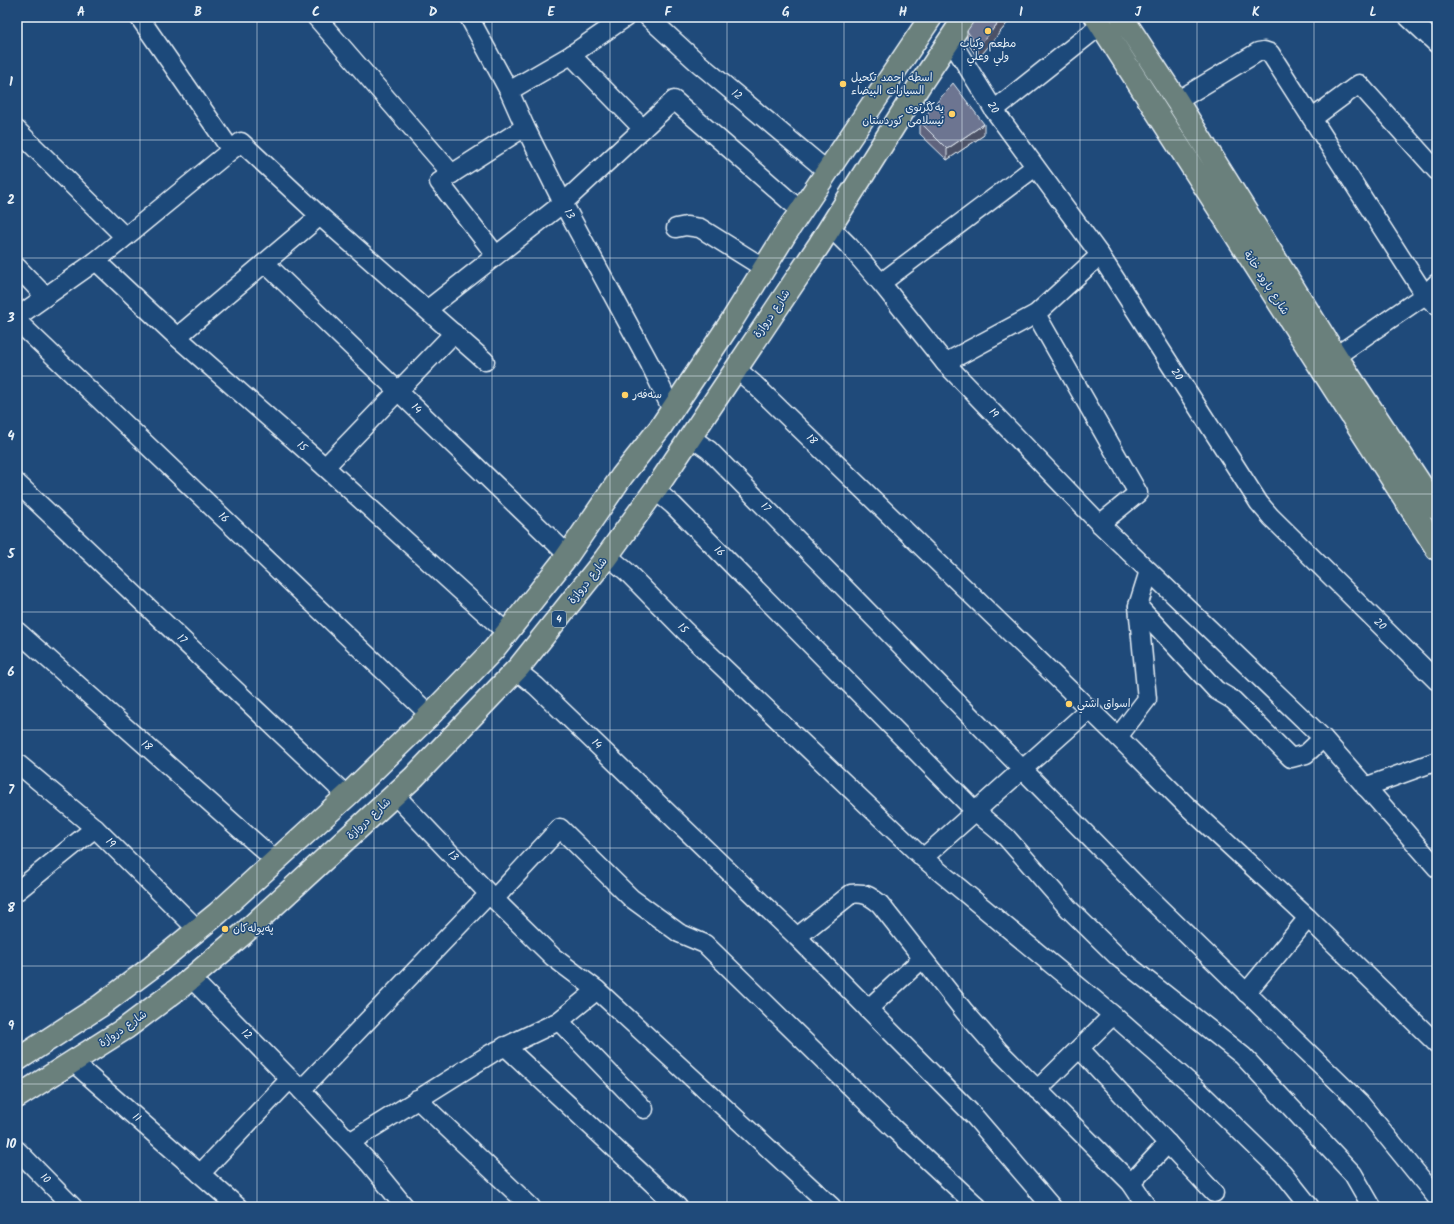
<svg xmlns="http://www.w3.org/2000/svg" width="1454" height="1224" font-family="Kalam,'Playpen Sans Arabic',sans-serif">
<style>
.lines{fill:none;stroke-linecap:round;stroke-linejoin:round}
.minor-casing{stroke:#e8f1f8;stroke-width:21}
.major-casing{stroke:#e8f1f8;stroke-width:25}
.minor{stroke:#1f4a7a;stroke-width:18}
.major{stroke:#6a807c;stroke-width:22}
.wall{fill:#5e647d;stroke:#e8f1f8}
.shaded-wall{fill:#4c5166;stroke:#e8f1f8}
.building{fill:#6d7491;stroke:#e8f1f8}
.grid{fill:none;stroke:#e8f1f8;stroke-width:1;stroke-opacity:0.55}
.poi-dot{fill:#ffd166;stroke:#1f4a7a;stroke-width:1.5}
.labels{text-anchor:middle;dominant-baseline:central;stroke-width:3;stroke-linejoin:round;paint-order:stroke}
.shield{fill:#1f4a7a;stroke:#acbfd2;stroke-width:1}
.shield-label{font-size:10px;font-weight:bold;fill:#e8f1f8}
.poi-label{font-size:11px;fill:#e8f1f8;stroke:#1f4a7a;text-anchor:start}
.street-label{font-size:11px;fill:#e8f1f8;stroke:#1f4a7a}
.neatline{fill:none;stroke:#e8f1f8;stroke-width:1.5}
.grid-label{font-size:13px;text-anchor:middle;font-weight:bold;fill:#e8f1f8}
</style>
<rect width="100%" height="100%" fill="#1f4a7a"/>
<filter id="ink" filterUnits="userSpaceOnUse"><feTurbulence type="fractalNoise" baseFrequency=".025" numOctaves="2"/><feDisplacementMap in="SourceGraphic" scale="8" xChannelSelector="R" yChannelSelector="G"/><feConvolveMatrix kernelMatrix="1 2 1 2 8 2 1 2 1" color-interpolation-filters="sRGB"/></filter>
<g filter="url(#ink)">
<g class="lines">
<g class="minor-casing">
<g id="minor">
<path d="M 139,17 L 231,150"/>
<path d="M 316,17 L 452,174"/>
<path id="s1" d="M 469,17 L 509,91 L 525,127 L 563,203 L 650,364 L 672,410"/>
<path id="s2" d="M 648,17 L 696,61 L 827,171"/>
<path d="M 1408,17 L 1437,44"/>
<path id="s3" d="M 950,39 L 994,110 L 1100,255 L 1259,503 L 1271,517 L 1437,681"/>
<path d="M 571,55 L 643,129"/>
<path d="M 509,91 L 571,55 L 626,17"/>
<path d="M 1177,101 L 1258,52 L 1264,51 L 1270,53 L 1425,295 L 1437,306"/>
<path d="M 994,110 L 1101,25"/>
<path d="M 1313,118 L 1359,84 L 1437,171"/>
<path d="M 17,130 L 125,237"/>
<path id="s4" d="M 830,227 L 849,246 L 881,283 L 945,363 L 1100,524 L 1323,738 L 1437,868"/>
<path d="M 676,228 L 686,226 L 700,228 L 764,268"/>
<path d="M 495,254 L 439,182 L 525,127"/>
<path id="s5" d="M 96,261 L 177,337 L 325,467 L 507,633"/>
<path id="s6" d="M 265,263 L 568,555"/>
<path d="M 17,267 L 45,296"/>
<path d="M 881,283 L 1035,167"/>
<path d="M 428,309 L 563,203 L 674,100 L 801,211"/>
<path d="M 1036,314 L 1138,493 L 1100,524"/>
<path d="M 17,317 L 96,261 L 241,142 L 320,216 L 485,361"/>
<path id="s7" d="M 17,321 L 430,715"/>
<path d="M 177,337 L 320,216"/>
<path d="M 1336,356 L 1425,295 L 1437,283"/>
<path d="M 945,363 L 1036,314 L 1100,255"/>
<path id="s8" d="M 735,368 L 754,384 L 1118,737 L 1188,807 L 1308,918 L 1437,1044"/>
<path id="s9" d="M 689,436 L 709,450 L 1146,895 L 1360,1103 L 1437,1198"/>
<path d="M 325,467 L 454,333"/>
<path id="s10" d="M 17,483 L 347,796"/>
<path id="s11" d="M 655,490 L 673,505 L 976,812 L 1006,837 L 1069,909 L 1119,958 L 1243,1056 L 1353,1174 L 1372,1207"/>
<path id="s12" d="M 608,556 L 626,571 L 685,631 L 923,858 L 1113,1015 L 1199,1091 L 1283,1173 L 1310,1207"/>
<path d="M 1138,606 L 1216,690 L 1233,700 L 1291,758 L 1306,754 L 1323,738"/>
<path id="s13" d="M 17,631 L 276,861"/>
<path id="s14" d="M 517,671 L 536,686 L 797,937 L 974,1116 L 1052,1207"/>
<path d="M 1118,737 L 1147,699 L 1138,606 L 1149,571"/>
<path id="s15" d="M 17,763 L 95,828 L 198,930"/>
<path d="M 1365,787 L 1437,761"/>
<path id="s16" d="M 395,795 L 489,894 L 553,957 L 597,990 L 832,1207"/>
<path d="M 923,858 L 1089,710"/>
<path d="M 17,891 L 95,828"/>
<path d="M 494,899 L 560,828 L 631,898 L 679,933 L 705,944 L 894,1129 L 978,1207"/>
<path d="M 797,937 L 851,894 C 864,892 870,896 880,904 L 964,1011 L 999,1051 L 1131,1183 L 1147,1207"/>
<path id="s17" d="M 191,978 L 301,1090 L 369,1163 L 405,1207"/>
<path d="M 1246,993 L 1308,918"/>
<path d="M 868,1009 L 922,959"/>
<path d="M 559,1021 L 644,1109"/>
<path d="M 505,1046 L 678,1207"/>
<path d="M 1080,1049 L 1214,1193"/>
<path id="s18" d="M 74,1063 L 238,1207"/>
<path d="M 301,1090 L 489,894"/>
<path d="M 1037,1090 L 1113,1015"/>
<path d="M 417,1099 L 531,1207"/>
<path d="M 350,1142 L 492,1053 L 559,1021 L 597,990"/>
<path id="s19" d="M 17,1150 L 73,1207"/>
<path d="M 200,1174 L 290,1079"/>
<path d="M 1131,1183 L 1168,1143"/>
</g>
</g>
<g class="major-casing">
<path id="major" d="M 1096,17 L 1437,549
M 1122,17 L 1177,101 L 1336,356 L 1437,509
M 17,1060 L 100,1006 L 152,967 L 218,913 L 350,793 L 430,715 L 494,649 L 565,559 L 622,476 L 660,428 L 731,322 L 786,233 L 931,17
M 17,1097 L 126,1028 L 182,986 L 243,934 L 414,777 L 519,667 L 605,559 L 655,490 L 819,245 L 919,86 L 965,17"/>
</g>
<use href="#minor" class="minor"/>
<use href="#major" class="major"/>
</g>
<path class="wall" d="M 1010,17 L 1010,20 L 978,59 L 967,42 L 967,31 Z
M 920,122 L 984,135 L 947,160 L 920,134 Z"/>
<path class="shaded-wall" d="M 1003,17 L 1010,17 L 1010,20 L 978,59 L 978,47 Z
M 984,124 L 984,135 L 947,160 L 947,149 Z"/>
<path class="building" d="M 977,17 L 1003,17 L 978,47 L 967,31 Z
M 953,83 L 984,124 L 947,149 L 920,122 Z"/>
</g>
<path class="grid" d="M 140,17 L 140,1207M 257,17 L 257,1207M 374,17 L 374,1207M 492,17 L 492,1207M 610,17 L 610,1207M 727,17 L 727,1207M 844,17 L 844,1207M 962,17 L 962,1207M 1080,17 L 1080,1207M 1197,17 L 1197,1207M 1314,17 L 1314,1207M 17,140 L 1437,140M 17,258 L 1437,258M 17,376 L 1437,376M 17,494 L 1437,494M 17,612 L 1437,612M 17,730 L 1437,730M 17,848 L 1437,848M 17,966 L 1437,966M 17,1084 L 1437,1084"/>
<g class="poi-dot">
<circle cx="988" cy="31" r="4"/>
<circle cx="843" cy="84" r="4"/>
<circle cx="952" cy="114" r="4"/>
<circle cx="625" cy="395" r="4"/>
<circle cx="1069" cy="704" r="4"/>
<circle cx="225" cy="929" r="4"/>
</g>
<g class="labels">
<rect class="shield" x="552" y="611" width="14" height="16" rx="3"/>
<g class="shield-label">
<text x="559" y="619">4</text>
</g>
<g class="poi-label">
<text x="988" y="44" text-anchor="middle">مطعم وكباب<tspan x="988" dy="13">ولي وعلي</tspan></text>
<text x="851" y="78">اسطه احمد تكحيل<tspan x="851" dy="13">السيارات البيضاء</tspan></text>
<text x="944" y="108" text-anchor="end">یەکگرتوی<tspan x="944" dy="13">ئیسلامی کوردستان</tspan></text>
<text x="633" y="395">سەفەر</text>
<text x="1077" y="704">اسواق اشتي</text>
<text x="233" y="929">پەپولەکان</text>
</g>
<g class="street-label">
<text stroke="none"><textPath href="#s2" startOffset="118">12</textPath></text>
<text stroke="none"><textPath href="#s3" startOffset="81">20</textPath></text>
<text stroke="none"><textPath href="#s1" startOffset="221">13</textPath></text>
<text transform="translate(1266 283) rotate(57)">شارع بارود خانة</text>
<text transform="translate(772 314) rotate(-56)">شارع دروازة</text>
<text stroke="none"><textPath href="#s3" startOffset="405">20</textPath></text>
<text stroke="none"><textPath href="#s6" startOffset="210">14</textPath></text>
<text stroke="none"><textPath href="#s4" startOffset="248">19</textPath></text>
<text stroke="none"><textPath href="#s8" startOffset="105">18</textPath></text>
<text stroke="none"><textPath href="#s5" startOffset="277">15</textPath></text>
<text stroke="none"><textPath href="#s9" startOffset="105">17</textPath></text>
<text stroke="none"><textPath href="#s7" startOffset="285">16</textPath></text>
<text stroke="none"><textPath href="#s11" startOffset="89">16</textPath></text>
<text transform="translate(588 581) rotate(-52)">شارع دروازة</text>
<text stroke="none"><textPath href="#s3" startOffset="729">20</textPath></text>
<text stroke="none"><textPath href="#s12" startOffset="104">15</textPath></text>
<text stroke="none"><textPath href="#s10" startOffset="227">17</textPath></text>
<text stroke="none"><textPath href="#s14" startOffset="108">14</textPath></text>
<text stroke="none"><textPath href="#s13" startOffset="173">18</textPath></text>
<text transform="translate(369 819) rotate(-43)">شارع دروازة</text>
<text stroke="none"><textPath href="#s15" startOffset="123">19</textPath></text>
<text stroke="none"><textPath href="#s16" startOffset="84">13</textPath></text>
<text transform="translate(123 1029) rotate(-35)">شارع دروازة</text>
<text stroke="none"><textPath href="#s17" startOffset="79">12</textPath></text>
<text stroke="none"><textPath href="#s18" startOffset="83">11</textPath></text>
<text stroke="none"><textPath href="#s19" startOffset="40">10</textPath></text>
</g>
</g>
<rect width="1454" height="1224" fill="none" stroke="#1f4a7a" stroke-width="44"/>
<rect x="22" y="22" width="1410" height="1180" class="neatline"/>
<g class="grid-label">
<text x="81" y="16">A</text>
<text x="198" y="16">B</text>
<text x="316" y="16">C</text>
<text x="433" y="16">D</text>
<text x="551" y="16">E</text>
<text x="668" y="16">F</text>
<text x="786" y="16">G</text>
<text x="903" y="16">H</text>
<text x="1021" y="16">I</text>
<text x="1138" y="16">J</text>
<text x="1256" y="16">K</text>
<text x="1373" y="16">L</text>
<text x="11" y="86">1</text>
<text x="11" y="204">2</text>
<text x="11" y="322">3</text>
<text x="11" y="440">4</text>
<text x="11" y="558">5</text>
<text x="11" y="676">6</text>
<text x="11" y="794">7</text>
<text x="11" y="912">8</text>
<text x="11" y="1030">9</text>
<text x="11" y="1148">10</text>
</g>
</svg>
